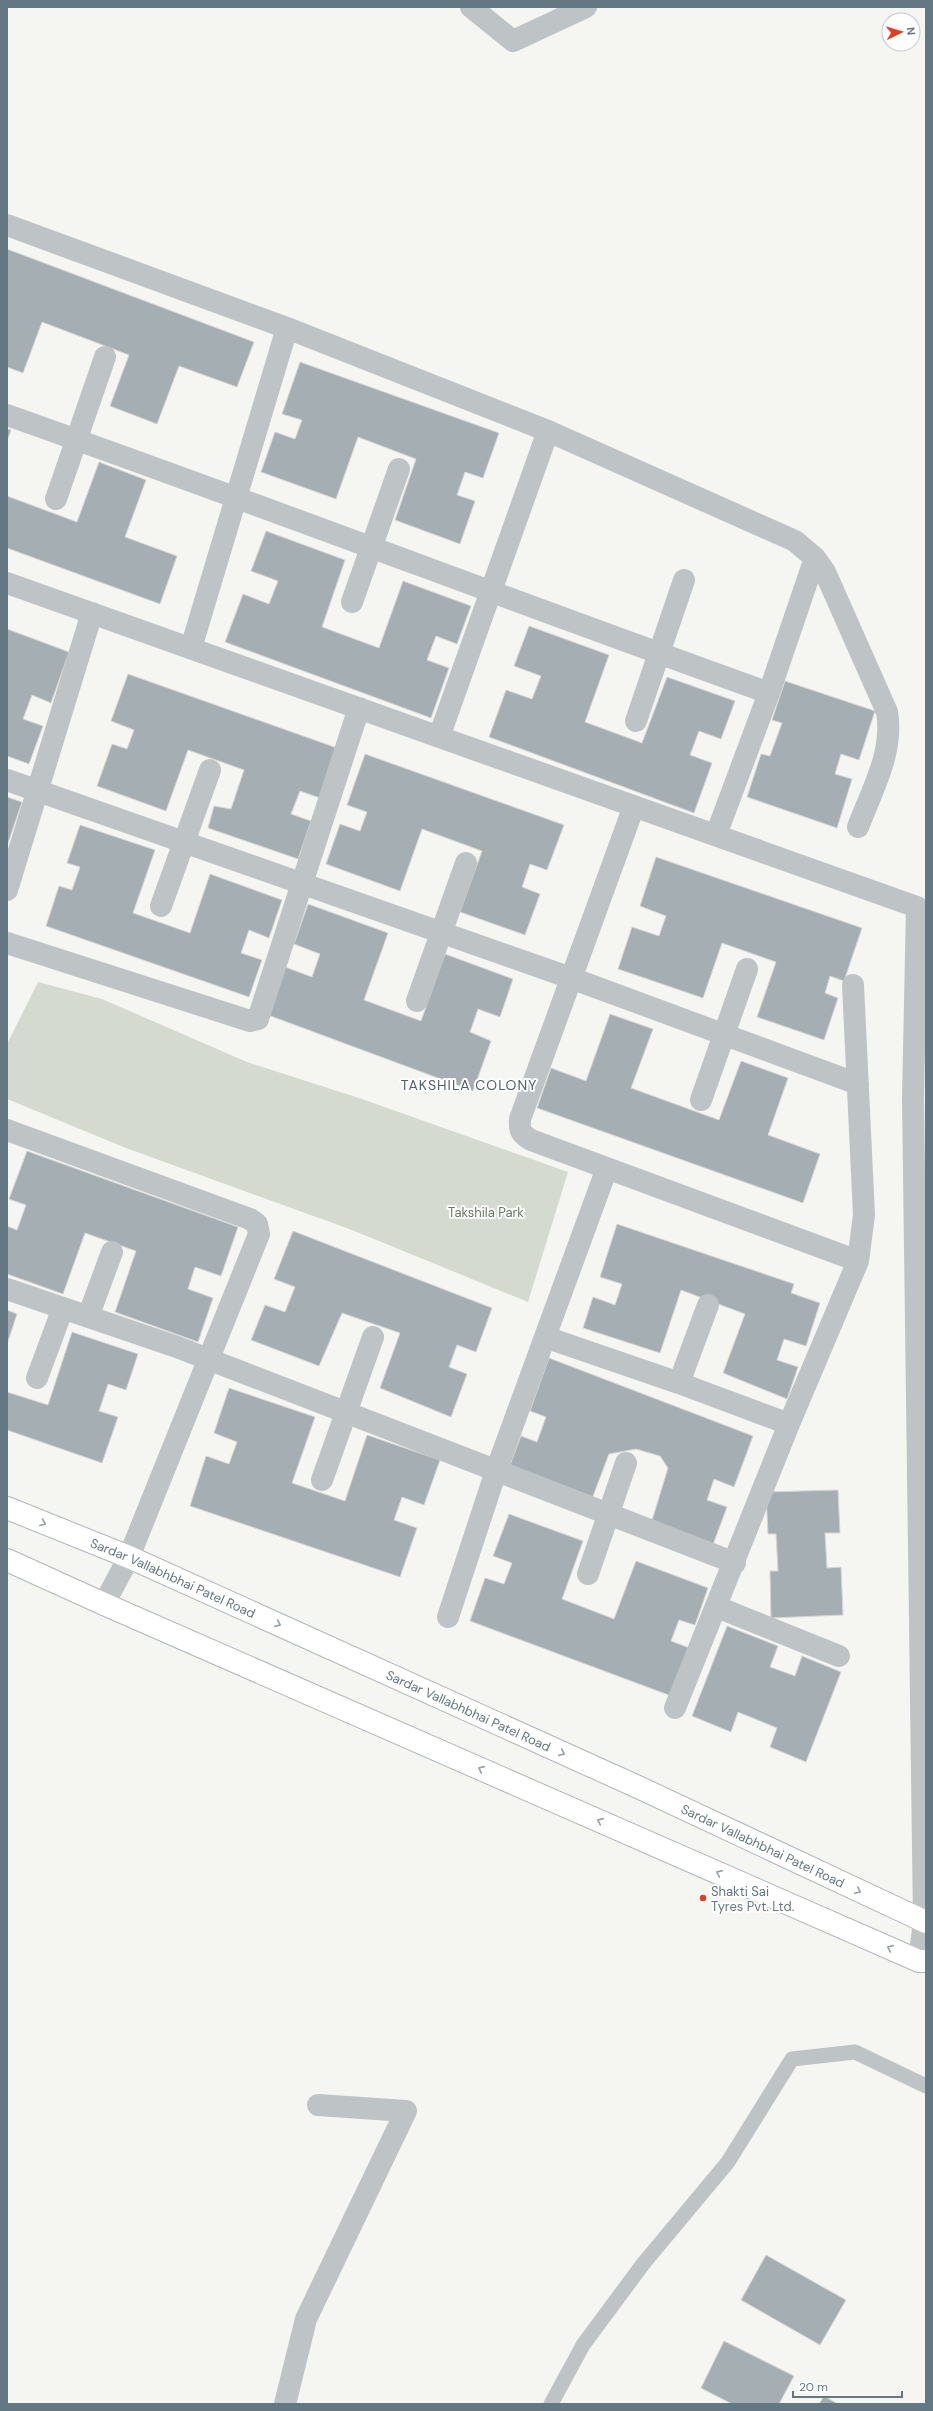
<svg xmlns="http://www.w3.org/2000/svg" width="933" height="2411" font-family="'DM Sans',sans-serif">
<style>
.green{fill:#d5dad1}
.building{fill:#a5afb3;stroke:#d7d6d4}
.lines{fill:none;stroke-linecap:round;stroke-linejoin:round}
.secondary-casing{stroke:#b0b7ba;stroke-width:24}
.service{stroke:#bec3c6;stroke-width:15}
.minor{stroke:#bec3c6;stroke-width:22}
.secondary{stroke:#fff;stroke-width:22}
.oneway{stroke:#92a0a8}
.poi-dot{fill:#e33d24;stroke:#fff;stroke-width:1.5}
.labels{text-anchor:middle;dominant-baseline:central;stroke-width:4;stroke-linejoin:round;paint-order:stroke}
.park-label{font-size:13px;fill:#6a7a63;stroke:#fff}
.street-label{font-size:13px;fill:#647883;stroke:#fff}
.poi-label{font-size:13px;fill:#647883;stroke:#fff;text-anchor:start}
.neighbourhood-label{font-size:14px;letter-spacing:1px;fill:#526068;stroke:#fff}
</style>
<rect width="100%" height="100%" fill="#f5f5f2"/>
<path class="green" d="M 38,982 L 102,999 L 247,1062 L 362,1099 L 568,1172 L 528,1302 L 352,1230 L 126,1148 L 7,1099 L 7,1044 Z"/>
<path class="building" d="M 7,249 L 254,342 L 237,387 L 179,366 L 157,424 L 110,406 L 129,355 L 42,322 L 23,373 L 7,367 Z
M 300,362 L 499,433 L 483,478 L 465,472 L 457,495 L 475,501 L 460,544 L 395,520 L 416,459 L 358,437 L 336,499 L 261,472 L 275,432 L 295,439 L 302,420 L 282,414 Z
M 7,429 L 11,430 L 7,441 Z
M 99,462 L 146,480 L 125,537 L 177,556 L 160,604 L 7,548 L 7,496 L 77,522 Z
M 266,531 L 345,560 L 322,627 L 379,648 L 403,581 L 471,606 L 457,644 L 436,636 L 427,660 L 449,668 L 431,718 L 225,642 L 243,594 L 269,604 L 278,581 L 251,571 Z
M 529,626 L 609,655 L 585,722 L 642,743 L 667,677 L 735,701 L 721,739 L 699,731 L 690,755 L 712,763 L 694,813 L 489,737 L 506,690 L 532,699 L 541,676 L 514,666 Z
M 7,629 L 69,652 L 51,703 L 32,695 L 23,719 L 43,726 L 29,764 L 7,756 Z
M 128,674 L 337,748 L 320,798 L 300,791 L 291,814 L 311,821 L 298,859 L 208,828 L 214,806 L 231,809 L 244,770 L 188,750 L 166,811 L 97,786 L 112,744 L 127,749 L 134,730 L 111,721 Z
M 785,681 L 875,711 L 859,760 L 841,754 L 835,774 L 852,779 L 837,828 L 747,797 L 761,754 L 770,756 L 782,723 L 772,720 Z
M 365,754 L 564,825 L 547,870 L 530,864 L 522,887 L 540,894 L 525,935 L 460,912 L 482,851 L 422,829 L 400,891 L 326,864 L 340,824 L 360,831 L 367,812 L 347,805 Z
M 7,797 L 22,802 L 7,846 Z
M 80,825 L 155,850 L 133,913 L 190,933 L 210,874 L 282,900 L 269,938 L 249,930 L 241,953 L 262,960 L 249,997 L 46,926 L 59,886 L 72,890 L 80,867 L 67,863 Z
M 656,857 L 862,928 L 844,981 L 830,976 L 825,993 L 838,998 L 824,1040 L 757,1017 L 776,962 L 722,943 L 703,998 L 618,969 L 632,927 L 659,936 L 666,916 L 640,906 Z
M 308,904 L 388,933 L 364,1000 L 421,1021 L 445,954 L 513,979 L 500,1017 L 478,1009 L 470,1032 L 491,1041 L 473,1091 L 268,1015 L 285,967 L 312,977 L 320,954 L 294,944 Z
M 610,1014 L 653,1029 L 631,1088 L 719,1120 L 741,1061 L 788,1078 L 768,1135 L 820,1154 L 803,1203 L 537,1108 L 551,1068 L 586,1081 Z
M 27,1151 L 238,1227 L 221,1276 L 195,1267 L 188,1289 L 213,1298 L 198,1342 L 115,1312 L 136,1251 L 85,1233 L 63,1294 L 7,1274 L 7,1226 L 17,1230 L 26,1205 L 9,1199 Z
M 617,1224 L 794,1284 L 791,1293 L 820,1303 L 806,1346 L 784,1339 L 777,1360 L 798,1367 L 787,1399 L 723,1373 L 745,1314 L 681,1290 L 660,1353 L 583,1328 L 593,1297 L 615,1305 L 622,1284 L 600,1277 Z
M 293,1231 L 492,1308 L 476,1352 L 457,1345 L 449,1367 L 467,1374 L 451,1417 L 380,1388 L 400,1333 L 342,1313 L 319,1366 L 251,1340 L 265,1305 L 285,1312 L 295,1287 L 274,1279 Z
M 7,1310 L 17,1314 L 7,1344 Z
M 72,1332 L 138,1354 L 126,1390 L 108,1384 L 99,1411 L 118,1417 L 102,1463 L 7,1430 L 7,1392 L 48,1405 Z
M 549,1358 L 753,1436 L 734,1487 L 714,1479 L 707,1500 L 727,1507 L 711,1550 L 650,1527 L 668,1468 L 660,1456 L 636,1449 L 609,1454 L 590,1504 L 507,1473 L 521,1436 L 537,1442 L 546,1417 L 530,1411 Z
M 229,1388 L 315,1417 L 292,1483 L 345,1501 L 367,1435 L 440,1460 L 424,1505 L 402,1497 L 394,1520 L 417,1528 L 400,1577 L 190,1506 L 206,1456 L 229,1464 L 237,1442 L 214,1433 Z
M 838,1490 L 840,1533 L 825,1533 L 827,1568 L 841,1567 L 843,1615 L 771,1618 L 770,1571 L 778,1571 L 776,1534 L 768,1534 L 766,1492 Z
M 509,1514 L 583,1541 L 562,1599 L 614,1619 L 636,1561 L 708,1588 L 695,1625 L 679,1620 L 671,1641 L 692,1649 L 674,1697 L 470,1621 L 485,1578 L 504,1584 L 512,1563 L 493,1556 Z
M 727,1626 L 778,1646 L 770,1667 L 795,1676 L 802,1656 L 841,1672 L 806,1762 L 770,1747 L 777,1728 L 738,1712 L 731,1732 L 692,1716 Z
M 766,2255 L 846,2300 L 820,2345 L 741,2300 Z
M 724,2341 L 794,2376 L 779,2404 L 732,2404 L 701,2388 Z
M 824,2396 L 838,2404 L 819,2404 Z"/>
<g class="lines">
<g class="secondary-casing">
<g id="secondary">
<path id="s1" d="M 7,1508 L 129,1557 L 638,1787 L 926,1922"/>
<path d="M 7,1560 L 104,1604 L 919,1961 L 926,1961"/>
</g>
</g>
<path class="service" d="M 551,2404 L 583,2345 L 643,2264 L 728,2162 L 792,2059 L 855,2052 L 926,2086"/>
<path class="minor" d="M 471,7 L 513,41 L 586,7
M 7,225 L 287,328 L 548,431 L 795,541 L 815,558 L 825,572 L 887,712 C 894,752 872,790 858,827
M 7,415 C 262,505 515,602 769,693
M 56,499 L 105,357
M 7,583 L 917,907 L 913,1098 L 924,1922 L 919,1961
M 352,602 L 399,469
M 191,648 L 287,328
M 636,721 L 684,580
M 439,737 L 548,431
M 7,780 L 571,978 L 858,1084
M 634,806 L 520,1119 C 519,1130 521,1134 531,1140 L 858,1261
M 716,835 L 769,693 L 815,558
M 7,890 L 92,613
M 161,906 L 210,770
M 7,943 L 250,1021 L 258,1019 L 359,708
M 417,1001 L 466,863
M 701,1100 L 747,969
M 7,1130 L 250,1219 L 257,1224 L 259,1234 L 129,1557 L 104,1604
M 7,1289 L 177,1347 L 735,1563
M 88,1317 L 112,1252
M 545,1337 L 607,1168
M 37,1378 L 63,1308
M 679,1383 L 708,1305
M 322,1480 L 373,1337
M 588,1574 L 626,1463
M 717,1607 L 839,1656
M 448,1617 L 496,1471 L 545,1337 L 679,1383 L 789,1424
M 675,1708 L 789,1424 L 858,1261 L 864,1215 L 853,985
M 285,2404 L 306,2319 L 406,2111 L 318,2105"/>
<use href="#secondary" class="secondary"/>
</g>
<defs><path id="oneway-chevron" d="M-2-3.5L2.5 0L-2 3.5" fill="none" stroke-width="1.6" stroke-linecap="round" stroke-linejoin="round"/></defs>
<g class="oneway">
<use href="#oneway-chevron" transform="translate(43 1523) rotate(22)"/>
<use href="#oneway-chevron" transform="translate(278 1624) rotate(24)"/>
<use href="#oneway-chevron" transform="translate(562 1753) rotate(24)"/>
<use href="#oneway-chevron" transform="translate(481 1769) rotate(-156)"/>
<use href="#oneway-chevron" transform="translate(600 1821) rotate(-156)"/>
<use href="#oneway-chevron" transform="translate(719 1873) rotate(-156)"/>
<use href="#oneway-chevron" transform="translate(858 1891) rotate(25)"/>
<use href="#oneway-chevron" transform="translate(890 1948) rotate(-156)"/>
</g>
<circle class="poi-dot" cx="703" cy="1898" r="4"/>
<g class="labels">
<g class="park-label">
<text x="486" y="1212">Takshila Park</text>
</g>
<g class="street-label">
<text stroke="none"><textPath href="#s1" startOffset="180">Sardar Vallabhbhai Patel Road</textPath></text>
<text stroke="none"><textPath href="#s1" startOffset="504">Sardar Vallabhbhai Patel Road</textPath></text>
<text stroke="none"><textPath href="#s1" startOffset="828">Sardar Vallabhbhai Patel Road</textPath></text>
</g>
<g class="poi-label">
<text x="711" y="1891">Shakti Sai<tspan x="711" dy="15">Tyres Pvt. Ltd.</tspan></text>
</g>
<g class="neighbourhood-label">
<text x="469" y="1085">TAKSHILA COLONY</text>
</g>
</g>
<rect width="933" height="2411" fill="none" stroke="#647883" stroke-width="16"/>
<g transform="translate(901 32) rotate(85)"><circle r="19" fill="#ffffff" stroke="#c1c9cd"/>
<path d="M0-3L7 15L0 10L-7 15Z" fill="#e33d24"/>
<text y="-6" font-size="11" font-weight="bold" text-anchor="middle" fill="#647883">N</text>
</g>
<path d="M793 2391v6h109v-6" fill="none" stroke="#647883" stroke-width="2"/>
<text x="799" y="2391" font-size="12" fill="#647883" stroke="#ffffff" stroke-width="3" paint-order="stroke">20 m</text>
</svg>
